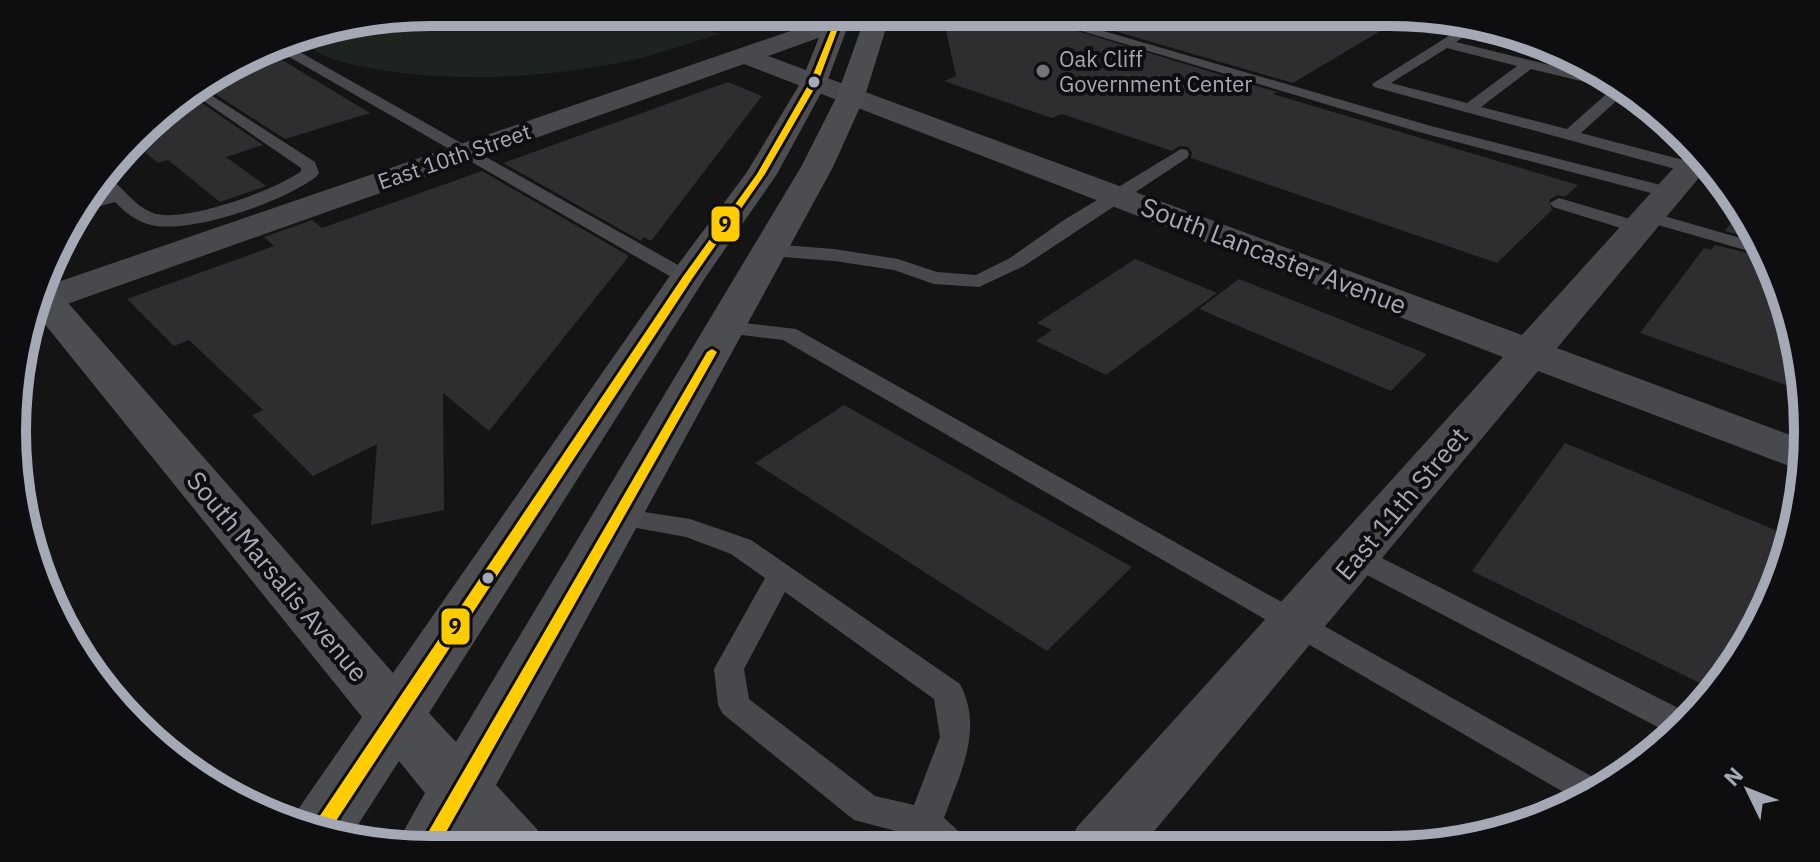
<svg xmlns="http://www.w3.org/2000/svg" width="1820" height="862" font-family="'IBM Plex Sans',sans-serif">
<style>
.green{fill:#1d231e}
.building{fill:#2e2e30}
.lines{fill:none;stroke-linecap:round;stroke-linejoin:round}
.lane{fill:#48494d;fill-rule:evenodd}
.street{fill:#48494d;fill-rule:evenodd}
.secondary{fill:#4c4d51;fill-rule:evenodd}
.bus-1-casing{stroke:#0e0e10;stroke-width:6}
.bus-1{fill:#fc0;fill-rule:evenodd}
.poi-dot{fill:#72757d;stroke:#0e0e10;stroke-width:3}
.bus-dot{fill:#a5a9b5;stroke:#0e0e10;stroke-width:3}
.labels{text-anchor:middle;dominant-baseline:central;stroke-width:8;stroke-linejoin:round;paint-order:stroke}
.far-poi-label{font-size:22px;fill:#a5a9b5;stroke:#0e0e10;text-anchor:start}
.far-street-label{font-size:22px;fill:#a5a9b5;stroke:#0e0e10}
.street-label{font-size:26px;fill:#a5a9b5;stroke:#0e0e10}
.rim{fill:none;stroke:#a5a9b5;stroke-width:10}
.line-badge{stroke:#0e0e10;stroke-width:3}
.pale-badge-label{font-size:22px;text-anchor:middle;font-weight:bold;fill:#111}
</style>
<rect width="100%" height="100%" fill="#141414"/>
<path class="green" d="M 431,12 L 660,12 L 720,34 C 692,42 665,52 637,59 C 547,80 421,86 332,59 C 319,54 306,45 294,39 L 337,28 Z"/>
<path class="building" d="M 942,12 L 1015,12 L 1277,92 L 1273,94 L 1578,185 L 1565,197 L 1558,195 L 1549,200 L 1552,210 L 1497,263 L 1191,158 L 1192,153 L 1188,147 L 1179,146 L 1172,151 L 1062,114 L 1052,118 L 944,81 L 956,76 Z
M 1049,12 L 1201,12 L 1202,20 L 1208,22 L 1225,12 L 1389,12 L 1407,15 L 1293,83 Z
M 282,60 L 370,113 L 285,139 L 201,85 L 215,78 Z
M 728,82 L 762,96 L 651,241 L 644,237 L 641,241 L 503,163 Z
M 190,91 L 193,97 L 263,145 L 226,157 L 266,186 L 220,202 L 168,160 L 158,163 L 134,143 L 176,99 Z
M 482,171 L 629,256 L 489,431 L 443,393 L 444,510 L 371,525 L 377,444 L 313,476 L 252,415 L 263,410 L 189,340 L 174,346 L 127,299 L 274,246 L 264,237 L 312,220 L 322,228 Z
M 1738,214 L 1755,239 L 1725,231 Z
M 1715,245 L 1768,258 L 1776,271 L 1800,390 L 1640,333 L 1704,248 L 1711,250 Z
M 1135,259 L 1217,293 L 1106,375 L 1036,341 L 1052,330 L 1037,323 Z
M 1239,279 L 1427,354 L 1391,391 L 1199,309 Z
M 844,405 L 1132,567 L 1047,651 L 755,463 Z
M 1565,443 L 1787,535 L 1776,592 L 1716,691 L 1472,571 Z"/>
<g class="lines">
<path class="lane" d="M 1018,12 L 1038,12 L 1431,126 L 1676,189 L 1679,193 L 1670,198 L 1419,132 Z
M 1204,12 L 1222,12 L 1209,19 L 1204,18 Z
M 1463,27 L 1476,29 L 1456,42 L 1599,77 L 1624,94 L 1581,133 L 1698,164 L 1700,168 L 1692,173 L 1686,172 L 1374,87 L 1372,84 ZM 1447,48 L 1517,66 L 1467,103 L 1391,83 ZM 1531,69 L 1610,88 L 1613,88 L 1567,129 L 1481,107 Z
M 282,42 L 694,274 L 697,278 L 687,284 L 680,282 L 272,47 Z
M 200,88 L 315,162 L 319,173 L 316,177 C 282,202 193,234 151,225 C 137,222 125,212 115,202 L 77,212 L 82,201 L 106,193 L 97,183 L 105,174 C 122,186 134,206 153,213 C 182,224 277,190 301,171 L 301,168 L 195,95 L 193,92 Z
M 1181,149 L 1187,150 L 1189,154 L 1187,158 L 1024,266 L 979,287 L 934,284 L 894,270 L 834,261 L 770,256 L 760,250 L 770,244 L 834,249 L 898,259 L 937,272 L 976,275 L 1010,258 L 1064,220 Z
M 1559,198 L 1647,224 L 1649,228 L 1640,234 L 1553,207 L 1550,203 Z
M 1650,212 L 1758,243 L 1766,256 L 1644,221 L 1641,217 Z
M 726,321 L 796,329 L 1607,785 L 1579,801 L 783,340 L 718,332 L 715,327 Z
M 618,508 L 690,519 L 751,540 L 960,684 C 984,730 960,773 944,818 L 965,837 L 971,848 L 928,848 L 915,836 L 854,820 L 723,714 L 718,705 L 714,669 L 765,578 L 731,554 L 686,537 L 609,523 L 605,517 L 609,511 ZM 785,592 L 934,699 L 940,737 L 914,805 L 875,796 L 749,699 L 744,669 Z
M 1356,547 L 1366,550 L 1692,715 L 1671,734 L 1346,564 L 1342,557 L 1346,550 Z"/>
<path class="street" d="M 846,12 L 881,12 L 877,17 L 768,56 L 1522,335 L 1689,151 L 1695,149 L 1707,168 L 1557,348 L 1806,441 L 1800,470 L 1538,371 L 1141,847 L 1068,848 L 1077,827 L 1503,357 L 744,64 L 53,309 L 36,311 L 46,286 Z"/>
<path class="secondary" d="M 825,12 L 849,12 L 849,23 L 827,82 L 777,174 L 705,278 L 429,713 L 456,742 L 801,167 L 837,96 L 867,12 L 891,12 L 865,96 L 833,167 L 496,785 L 537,829 L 546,850 L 473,850 L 466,841 L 461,850 L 431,850 L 397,843 L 425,793 L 399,761 L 352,834 L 292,822 L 299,808 L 362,717 L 35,312 L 46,286 L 55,288 L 393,673 L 674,270 L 747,172 L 801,82 L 825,23 Z"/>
<g class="bus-1-casing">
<path id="bus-1" d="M 834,12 L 840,12 L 840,23 L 818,82 L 765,174 L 692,279 L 330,830 L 313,826 L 682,278 L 757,174 L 810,82 L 834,23 Z
M 712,349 L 717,352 L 436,850 L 419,848 L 707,352 Z"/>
</g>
<use href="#bus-1" class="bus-1"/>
</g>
<circle class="poi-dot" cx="1043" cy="71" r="8"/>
<g class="bus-dot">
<circle cx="814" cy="82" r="7"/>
<circle cx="488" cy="578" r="7"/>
</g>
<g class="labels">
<g class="far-poi-label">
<text x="1059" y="58">Oak Cliff<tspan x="1059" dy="25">Government Center</tspan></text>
</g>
<g class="far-street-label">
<text transform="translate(454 156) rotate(-19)">East 10th Street</text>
</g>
<g class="street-label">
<text transform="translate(1274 255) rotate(21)">South Lancaster Avenue</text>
<text transform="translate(1401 503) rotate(-50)">East 11th Street</text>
<text transform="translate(278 576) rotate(50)">South Marsalis Avenue</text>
</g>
</g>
<path d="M0 0H1820V862H0ZM431 26H1389A405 405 0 0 1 1794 431V431A405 405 0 0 1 1389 836H431A405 405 0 0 1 26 431V431A405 405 0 0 1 431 26Z" fill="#0e0e10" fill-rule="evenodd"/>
<path class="rim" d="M431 26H1389A405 405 0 0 1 1794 431V431A405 405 0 0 1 1389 836H431A405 405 0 0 1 26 431V431A405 405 0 0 1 431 26Z"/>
<g class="line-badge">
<rect x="710" y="205" width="31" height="38" rx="8" fill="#fc0"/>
<rect x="440" y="607" width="31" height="39" rx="8" fill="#fc0"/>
</g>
<g class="pale-badge-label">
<text x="725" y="232">9</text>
<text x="455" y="634">9</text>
</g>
<g transform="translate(1748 790) rotate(313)" stroke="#0e0e10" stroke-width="6" paint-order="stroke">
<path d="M0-6L14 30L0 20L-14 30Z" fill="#a5a9b5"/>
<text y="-12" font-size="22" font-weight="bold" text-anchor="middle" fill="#a5a9b5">N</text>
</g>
</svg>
